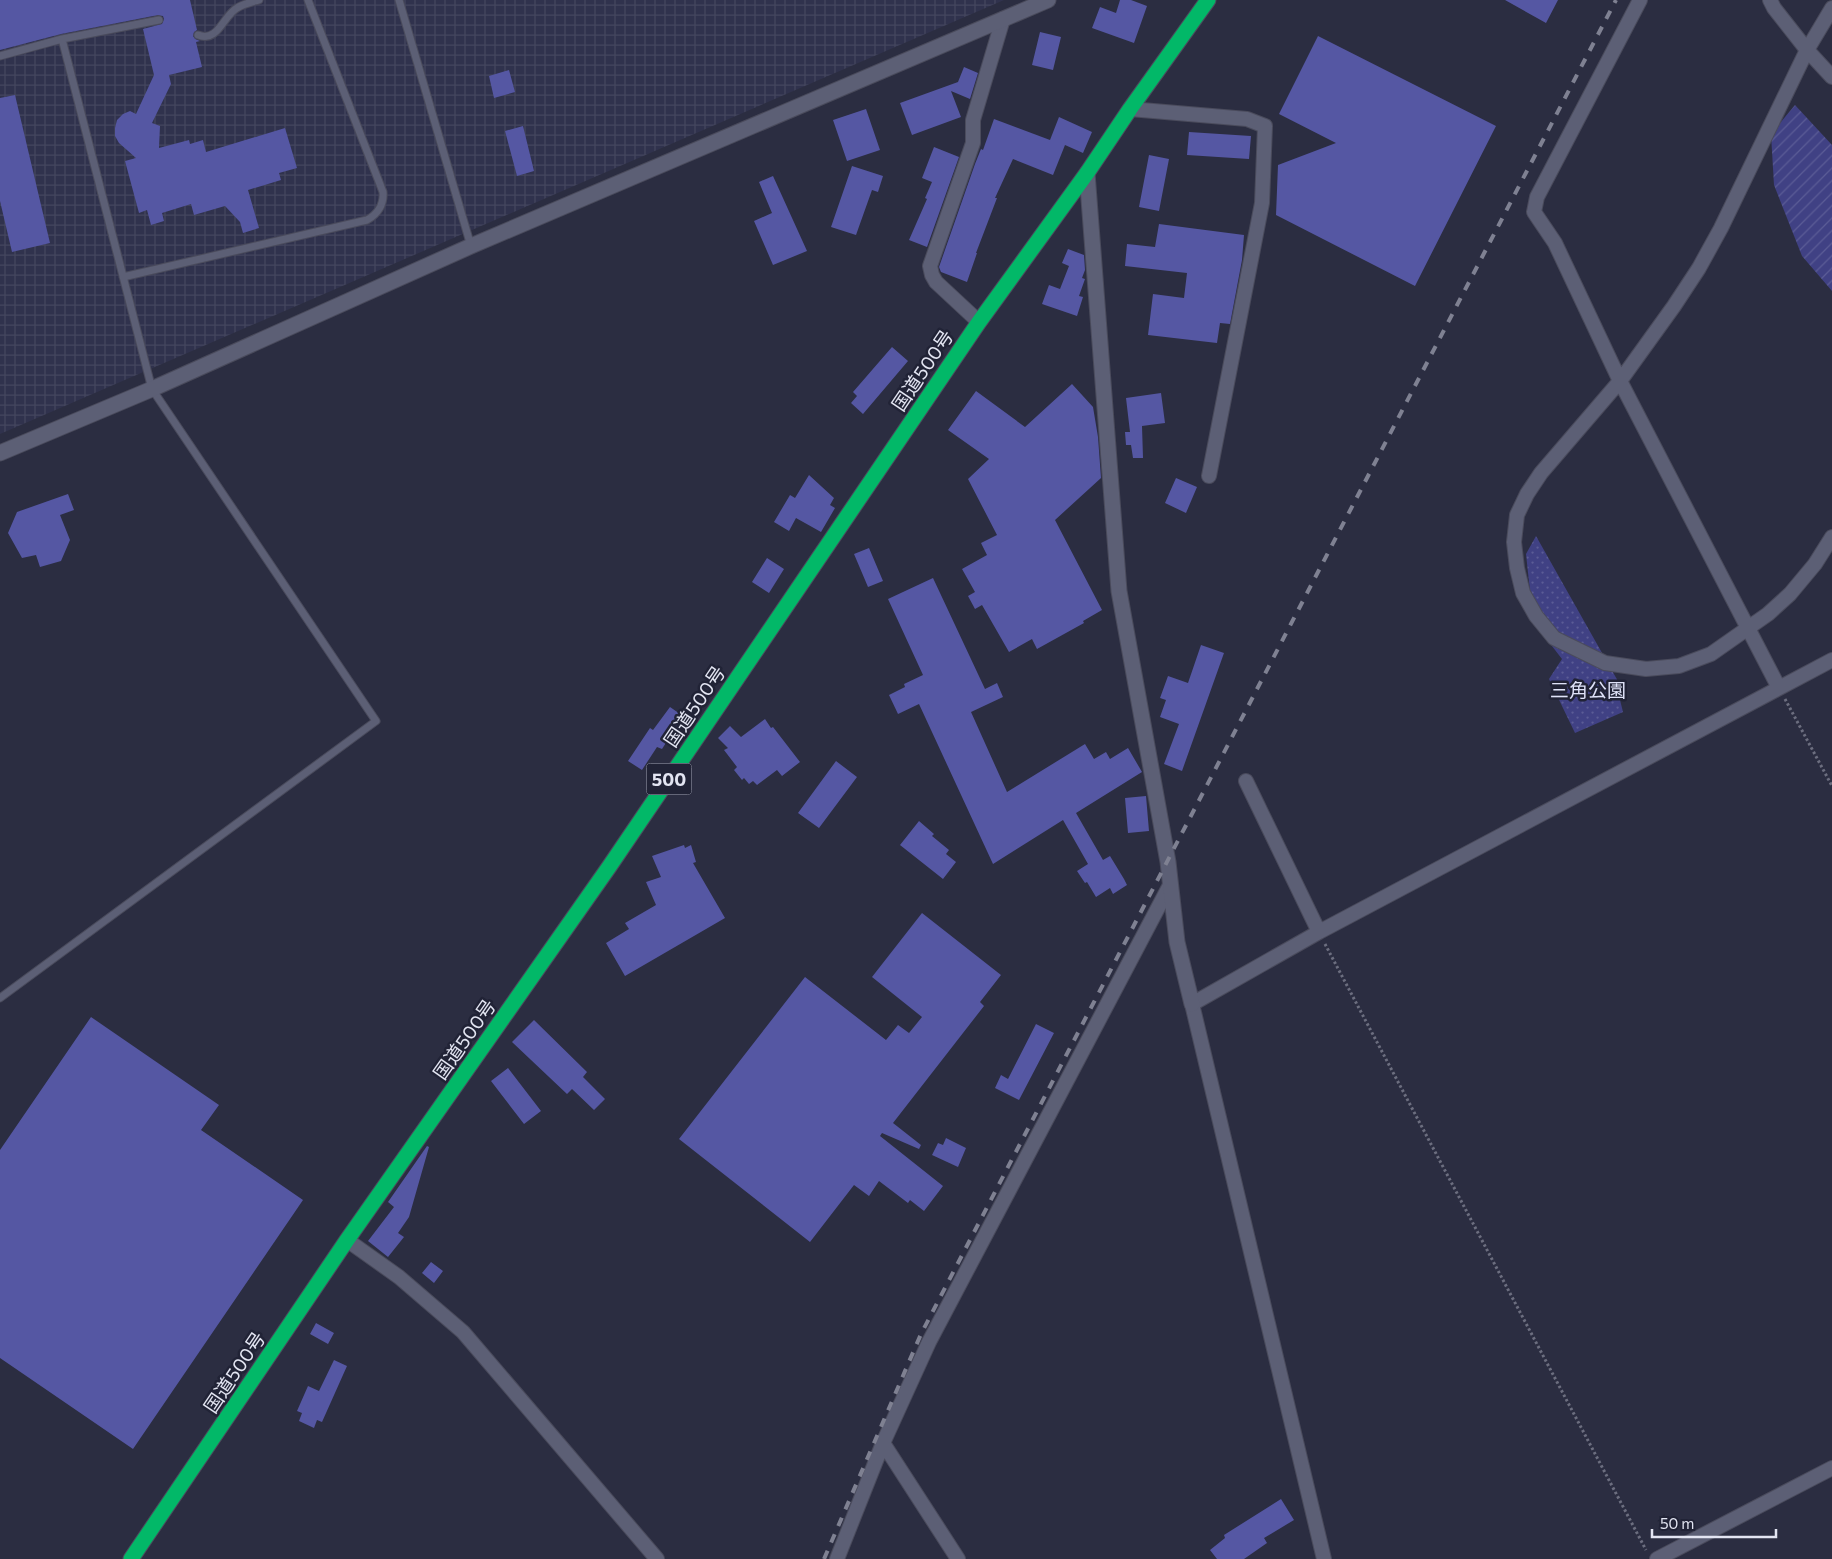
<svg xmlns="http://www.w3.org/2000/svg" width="1832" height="1559" font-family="Commissioner,'Noto Sans JP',sans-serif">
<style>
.industrial{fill:url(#industrial-grid)}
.park{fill:url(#park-dots)}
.garden{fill:url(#garden-furrows)}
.building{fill:#5557a3}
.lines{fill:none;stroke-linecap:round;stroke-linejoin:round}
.lane-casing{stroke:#4a4b5c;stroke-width:9}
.street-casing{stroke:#4a4b5c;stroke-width:16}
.secondary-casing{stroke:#4a4b5c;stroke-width:17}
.highway-casing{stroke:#4a4b5c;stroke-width:17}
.path{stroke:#6c6e7f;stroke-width:3;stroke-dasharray:2.5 2.5;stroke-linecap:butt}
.lane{stroke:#5c5f75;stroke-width:7}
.street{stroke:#5c5f75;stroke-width:14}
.secondary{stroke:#5c5f75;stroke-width:15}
.highway{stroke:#02b868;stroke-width:15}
.rail{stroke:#7f8192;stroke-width:4;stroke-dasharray:9 9;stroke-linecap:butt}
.labels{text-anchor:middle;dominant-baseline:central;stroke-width:5;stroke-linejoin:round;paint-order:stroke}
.shield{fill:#212336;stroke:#a9abba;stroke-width:1}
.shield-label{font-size:18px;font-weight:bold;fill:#e3e5f2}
.street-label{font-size:19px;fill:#e3e5f2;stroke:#212336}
.park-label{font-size:19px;fill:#dfe2f8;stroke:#212336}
</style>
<defs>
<pattern id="industrial-grid" width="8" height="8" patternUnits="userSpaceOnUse" patternTransform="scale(1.25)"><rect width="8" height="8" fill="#30324d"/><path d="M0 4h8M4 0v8" fill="none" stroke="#44465e"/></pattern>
<pattern id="park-dots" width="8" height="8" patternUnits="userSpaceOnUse" patternTransform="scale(1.25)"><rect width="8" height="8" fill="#404184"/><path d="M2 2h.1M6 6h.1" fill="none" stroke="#5b5c96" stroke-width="1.8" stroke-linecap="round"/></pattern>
<pattern id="garden-furrows" width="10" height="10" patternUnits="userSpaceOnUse" patternTransform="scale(1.25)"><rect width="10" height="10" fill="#404184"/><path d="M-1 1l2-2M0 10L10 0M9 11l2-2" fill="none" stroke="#5b5c96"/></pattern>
</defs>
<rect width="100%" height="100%" fill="#2b2d41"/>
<path class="industrial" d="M 0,0 L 1004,0 L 0,434 Z"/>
<path class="park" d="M 1536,536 L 1619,683 L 1618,692 L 1623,712 L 1575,733 L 1549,679 L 1562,659 L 1545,637 L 1531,600 L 1526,554 Z"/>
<path class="garden" d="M 1795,105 L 1832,145 L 1832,291 L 1802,256 L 1774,185 L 1771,134 Z"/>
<path class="building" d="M 0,0 L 190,0 L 197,30 L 194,32 L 193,36 L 195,39 L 200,41 L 196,42 L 202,67 L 169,75 L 171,84 L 152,123 L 160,126 L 159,148 L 189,140 L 190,144 L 203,140 L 206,152 L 285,128 L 297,168 L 279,173 L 281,180 L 248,190 L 259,228 L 243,233 L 240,222 L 225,206 L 194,215 L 191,204 L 162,213 L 164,221 L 151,225 L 147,210 L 139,213 L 125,161 L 136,158 L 119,143 L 115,136 L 115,128 L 117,120 L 123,114 L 130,111 L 136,114 L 154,75 L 143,29 L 162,24 L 164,19 L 163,16 L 158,15 L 61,34 L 0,50 Z
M 1120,0 L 1131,0 L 1147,6 L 1134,43 L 1092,28 L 1100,7 L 1116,13 Z
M 1505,0 L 1558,0 L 1546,23 Z
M 1040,32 L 1061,37 L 1053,70 L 1032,65 Z
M 1318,36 L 1496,126 L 1415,286 L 1276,215 L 1278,165 L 1336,143 L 1279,114 Z
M 964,67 L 978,73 L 970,99 L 951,91 L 961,117 L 912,135 L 900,103 L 958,82 Z
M 509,70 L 515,92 L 494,98 L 489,76 Z
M 15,95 L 50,243 L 12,252 L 0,201 L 0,98 Z
M 866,109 L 880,150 L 847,161 L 833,120 Z
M 1059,117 L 1092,132 L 1083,153 L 1065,145 L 1053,175 L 1013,159 L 995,198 L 997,198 L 976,253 L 977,253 L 967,282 L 941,272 L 939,267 L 975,164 L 981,149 L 983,150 L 994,119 L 1050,140 Z
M 523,126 L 534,171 L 517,176 L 505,131 Z
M 1189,132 L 1251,136 L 1249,159 L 1187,155 Z
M 934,147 L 959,157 L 927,247 L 909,240 L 927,199 L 925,198 L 932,182 L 922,178 Z
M 1149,155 L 1169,159 L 1159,211 L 1139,207 Z
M 852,166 L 883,176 L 878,192 L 872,190 L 856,235 L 831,227 Z
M 773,176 L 807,251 L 773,265 L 754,221 L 772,213 L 759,182 Z
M 1159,224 L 1244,235 L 1242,260 L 1230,324 L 1220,323 L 1217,343 L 1148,335 L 1153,294 L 1184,298 L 1187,273 L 1125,266 L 1127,244 L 1155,247 Z
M 1068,249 L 1084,255 L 1085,270 L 1082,278 L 1085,279 L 1079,296 L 1083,297 L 1077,316 L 1042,304 L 1049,285 L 1060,289 L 1069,266 L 1062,263 Z
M 892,347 L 908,361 L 863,414 L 851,403 L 857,396 L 853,392 Z
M 1072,384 L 1093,407 L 1098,437 L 1101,478 L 1055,520 L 1102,610 L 1083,621 L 1084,623 L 1037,649 L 1032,639 L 1009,652 L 982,605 L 975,609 L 968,596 L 975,592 L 962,569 L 987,555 L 981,543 L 997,535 L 968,479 L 989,459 L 948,430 L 976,391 L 1025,427 Z
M 1161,393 L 1165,423 L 1142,426 L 1143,458 L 1133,458 L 1131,445 L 1126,445 L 1125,432 L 1130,432 L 1126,398 Z
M 809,475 L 834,498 L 830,505 L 835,508 L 821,532 L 796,518 L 789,531 L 774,522 L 790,495 L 795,498 Z
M 1176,478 L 1197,487 L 1186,513 L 1165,503 Z
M 68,494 L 74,510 L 60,515 L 70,540 L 61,561 L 40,567 L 36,555 L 22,558 L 8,533 L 17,512 Z
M 869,548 L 883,581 L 868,587 L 854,554 Z
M 767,558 L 784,569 L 769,593 L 752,582 Z
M 933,578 L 985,689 L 997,683 L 1003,697 L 971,712 L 1007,792 L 1085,744 L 1094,759 L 1106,752 L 1110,759 L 1128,748 L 1142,772 L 1076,813 L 1103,860 L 1110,856 L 1124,879 L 1127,885 L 1113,894 L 1110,888 L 1096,897 L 1087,882 L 1085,883 L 1077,871 L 1088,864 L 1063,820 L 993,864 L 919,704 L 898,714 L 889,695 L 905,687 L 904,684 L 923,675 L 888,599 Z
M 1201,645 L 1224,653 L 1182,771 L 1164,764 L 1179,724 L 1160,717 L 1166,700 L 1160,698 L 1168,676 L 1188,683 Z
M 670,707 L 683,716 L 680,722 L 684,725 L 675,738 L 671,735 L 662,749 L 657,747 L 642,770 L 628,761 L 650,728 L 653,730 Z
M 765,719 L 771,728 L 773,727 L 800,762 L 782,776 L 777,770 L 757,785 L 753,781 L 749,784 L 744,778 L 742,780 L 734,770 L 737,767 L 724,750 L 728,748 L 718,738 L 730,726 L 741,737 Z
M 836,761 L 857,777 L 819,828 L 798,813 Z
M 1146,796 L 1149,831 L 1128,833 L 1125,798 Z
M 919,821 L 934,834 L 932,836 L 949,850 L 946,854 L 956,862 L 943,879 L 900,845 Z
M 684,845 L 685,848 L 691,845 L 696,862 L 693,863 L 725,918 L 625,976 L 606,943 L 629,929 L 625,923 L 656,905 L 646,882 L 661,877 L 652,856 Z
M 922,913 L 1001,975 L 980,1002 L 984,1006 L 893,1123 L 921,1145 L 919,1149 L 882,1133 L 880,1136 L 943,1186 L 924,1211 L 910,1200 L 908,1203 L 879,1181 L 869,1196 L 854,1185 L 810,1242 L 679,1139 L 805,977 L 886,1040 L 898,1025 L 909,1033 L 922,1017 L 872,977 Z
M 91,1017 L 219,1105 L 201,1130 L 303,1200 L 133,1449 L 0,1358 L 0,1150 Z
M 534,1020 L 587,1072 L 583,1077 L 605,1099 L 594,1110 L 572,1089 L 567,1094 L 512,1042 Z
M 1036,1024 L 1054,1033 L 1019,1100 L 995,1088 L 1001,1075 L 1008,1079 Z
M 508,1068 L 541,1111 L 524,1124 L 491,1081 Z
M 946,1138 L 966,1148 L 958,1167 L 932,1155 L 938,1143 L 943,1145 Z
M 427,1146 L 429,1147 L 409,1217 L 398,1233 L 404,1237 L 388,1257 L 368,1241 L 394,1207 L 388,1202 Z
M 431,1262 L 443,1271 L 434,1283 L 422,1273 Z
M 316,1323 L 334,1333 L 328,1344 L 310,1334 Z
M 334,1360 L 347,1366 L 322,1422 L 317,1420 L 314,1428 L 299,1421 L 302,1413 L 297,1411 L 308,1386 L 319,1391 Z
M 1281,1499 L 1294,1520 L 1264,1538 L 1267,1543 L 1244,1559 L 1217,1559 L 1210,1550 L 1225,1538 L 1224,1535 Z"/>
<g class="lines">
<g class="lane-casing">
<path id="lane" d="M 399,0 L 471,246
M 198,35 C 218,43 223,16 237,8 C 243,4 252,2 259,0
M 0,56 L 62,39 L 159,20
M 123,277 L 367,220 C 378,214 384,204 383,192 L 308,0
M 0,998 L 376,721 L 152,389 L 62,39"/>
</g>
<g class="street-casing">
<path id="street" d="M 1640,0 L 1537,197 L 1534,212 L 1555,243 L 1620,381 L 1779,688
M 1770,0 L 1774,8 L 1807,50 L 1832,77
M 1832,8 L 1807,50 L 1721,228 L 1699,268 L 1674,306 L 1620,381 L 1541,473 L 1527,494 L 1517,515 L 1514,542 L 1517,568 L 1523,593 L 1536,616 L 1554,638 L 1605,663 L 1646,669 L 1679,666 L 1711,654 L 1768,614 L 1790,594 L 1815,564 L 1832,537
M 1130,109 L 1247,119 L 1265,126 L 1262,203 L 1209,476
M 979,322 L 936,282 L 932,275 L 930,266 L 973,143 L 973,120 L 1003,19
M 1246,781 L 1319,932
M 347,1240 L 399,1277 L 463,1332 L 657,1559
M 883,1443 L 958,1559
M 837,1559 L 883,1443 L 929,1342 L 1170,885
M 1324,1559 L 1192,1004 L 1319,932 L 1832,660
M 1657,1559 L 1832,1468"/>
</g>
<g class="secondary-casing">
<path id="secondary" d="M 1087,173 L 1119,591 L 1168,862 L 1177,942 L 1192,1004
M 0,453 L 152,389 L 471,246 L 1048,0"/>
</g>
<g class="highway-casing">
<path id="highway" d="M 131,1559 L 347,1240 L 609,867 L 979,322 L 1087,173 L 1130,109 L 1208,0"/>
</g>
<path class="path" d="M 1785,699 L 1832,786
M 1325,944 L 1646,1550"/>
<use href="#lane" class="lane"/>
<use href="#street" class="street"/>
<use href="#secondary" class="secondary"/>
<use href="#highway" class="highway"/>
<path class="rail" d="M 824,1559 L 921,1334 L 1616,0"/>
</g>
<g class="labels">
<rect class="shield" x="646.5" y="763.5" width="45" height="31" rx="4"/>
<g class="shield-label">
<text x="669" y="779">500</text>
</g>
<g class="street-label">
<text transform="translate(922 370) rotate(-56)">国道500号</text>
<text transform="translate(694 706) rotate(-56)">国道500号</text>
<text transform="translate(464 1039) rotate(-55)">国道500号</text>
<text transform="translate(234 1372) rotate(-56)">国道500号</text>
</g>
<g class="park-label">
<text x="1588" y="689">三角公園</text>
</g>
</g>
<path d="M1652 1529v8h124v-8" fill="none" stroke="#e3e5f2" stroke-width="2.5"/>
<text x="1660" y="1529" font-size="15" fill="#e3e5f2" stroke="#212336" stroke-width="4" paint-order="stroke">50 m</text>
</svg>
